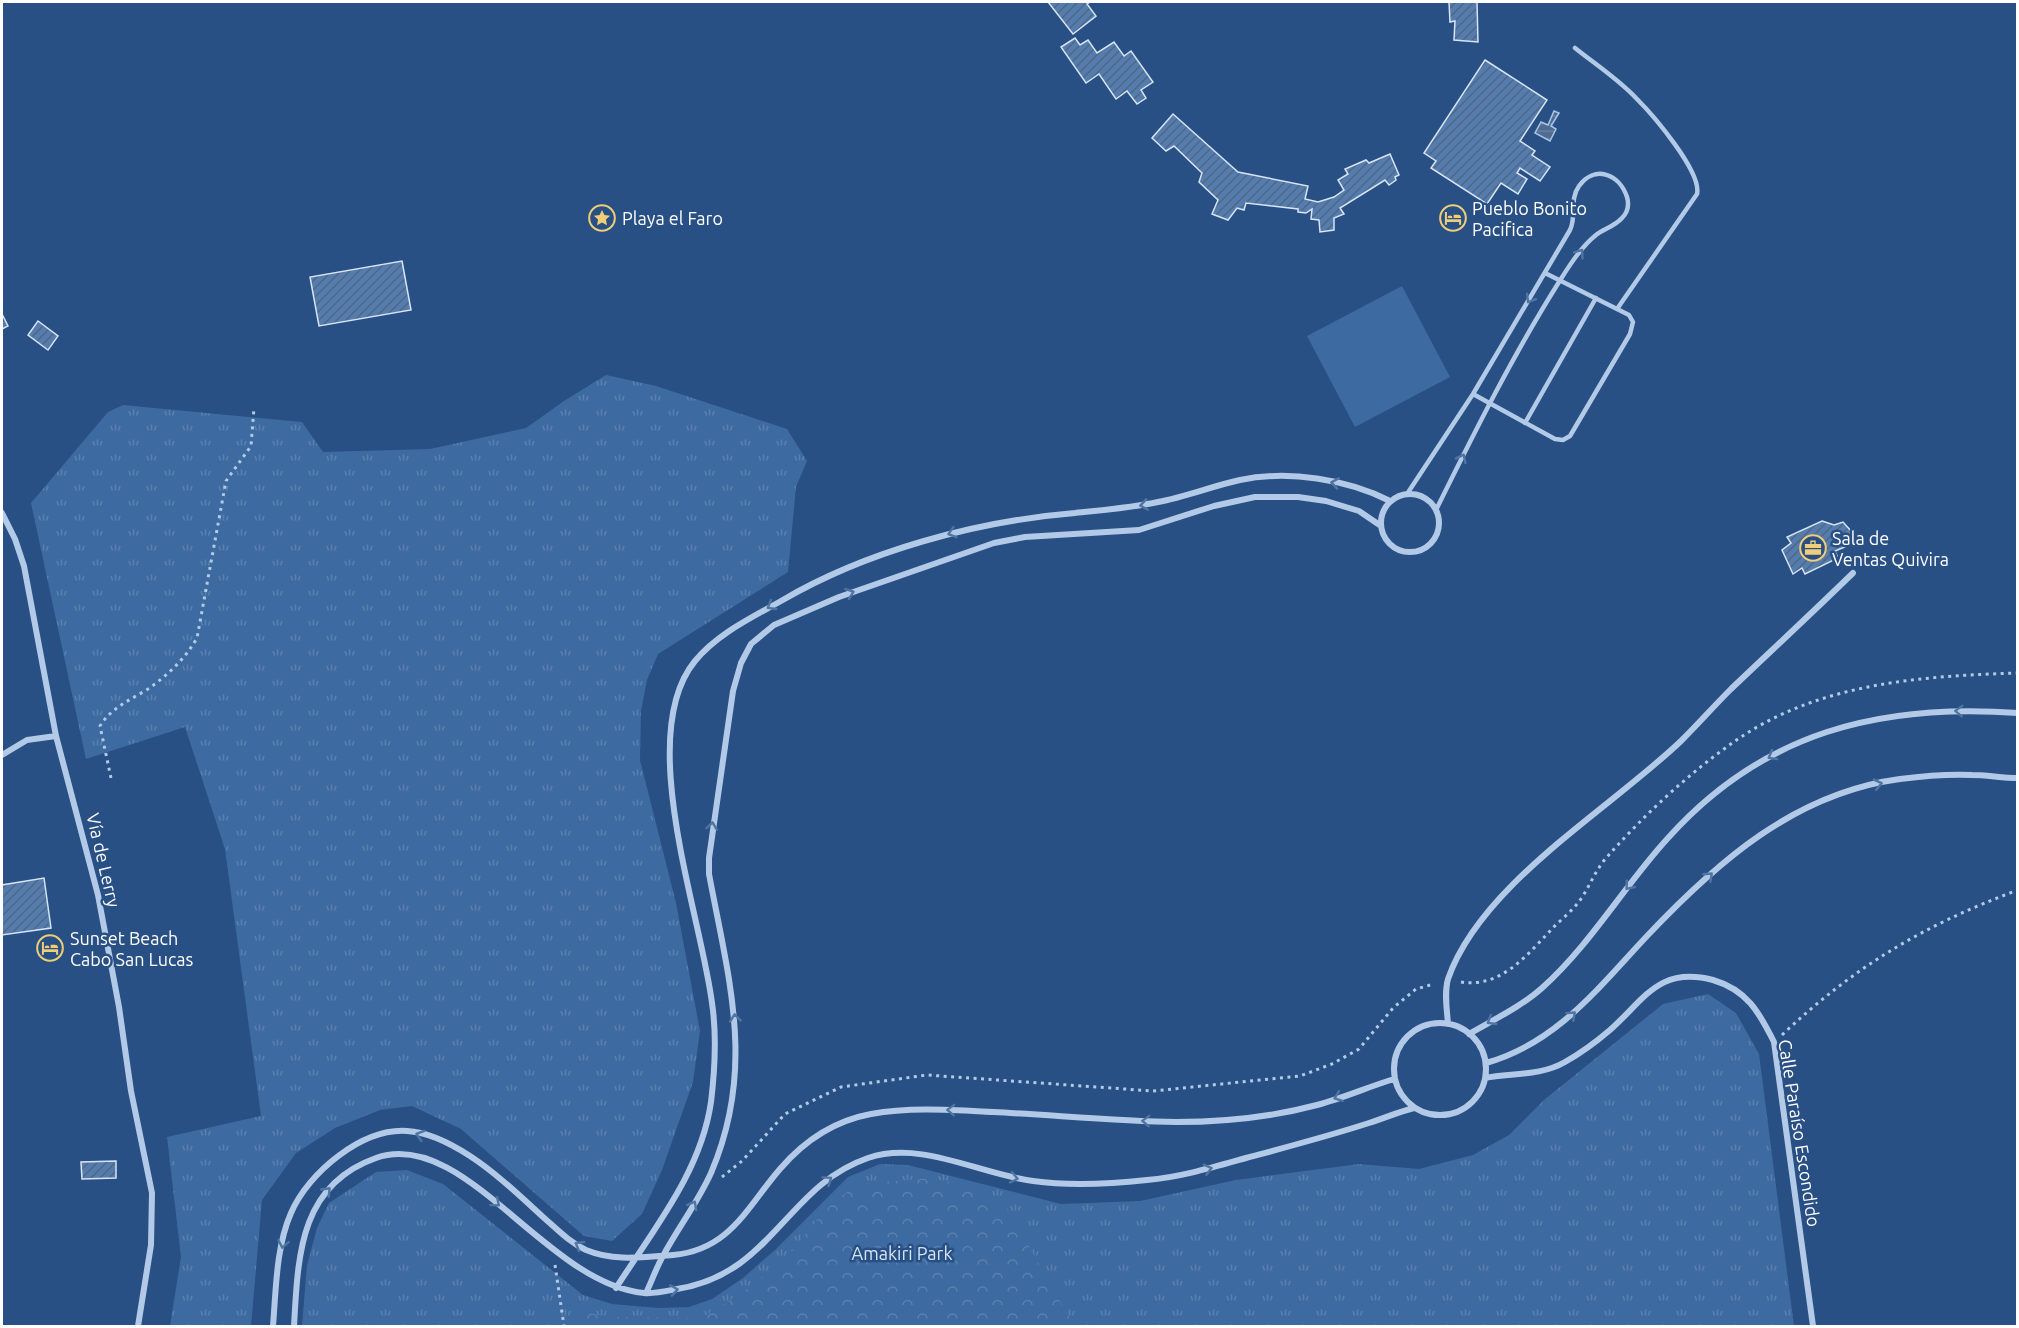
<svg xmlns="http://www.w3.org/2000/svg" width="2019" height="1328" font-family="Ubuntu,sans-serif">
<style>
.grass{fill:url(#grass-tufts)}
.forest{fill:url(#forest-crowns)}
.garden{fill:#3d6aa1}
.water{fill:url(#water-rules);stroke:#a7c5e7;stroke-width:1.5}
.building{fill:url(#building-hatch);stroke:#d6e4f6;stroke-width:1.5}
.lines{fill:none;stroke-linecap:round;stroke-linejoin:round}
.path{stroke:#b2cae7;stroke-width:3;stroke-dasharray:3 4.5;stroke-linecap:butt}
.service{stroke:#b2cae7;stroke-width:4.5}
.minor{stroke:#b2cae7;stroke-width:6}
.oneway{stroke:#5175a2}
.labels{text-anchor:middle;dominant-baseline:central;stroke-width:5;stroke-linejoin:round;paint-order:stroke}
.poi-label{font-size:18px;fill:#fff;stroke:#285084;text-anchor:start}
.street-label{font-size:18px;fill:#fff;stroke:#285084}
.park-label{font-size:18px;fill:#d6e4f6;stroke:#285084}
</style>
<defs>
<pattern id="grass-tufts" width="24" height="20" patternUnits="userSpaceOnUse" patternTransform="scale(1.5)"><rect width="24" height="20" fill="#3d6aa1"/><path d="M3 7l-1-3M5 7V3M7 7l1-3M15 17l-1-3M17 17v-4M19 17l1-3" fill="none" stroke="#5a80af"/></pattern>
<pattern id="forest-crowns" width="20" height="18" patternUnits="userSpaceOnUse" patternTransform="scale(1.5)"><rect width="20" height="18" fill="#3d6aa1"/><path d="M2 6a3 3 0 1 1 6 0M12 15a3 3 0 1 1 6 0" fill="none" stroke="#5a80af"/></pattern>
<pattern id="water-rules" width="6" height="5" patternUnits="userSpaceOnUse" patternTransform="scale(1.5)"><rect width="6" height="5" fill="#4f6b90"/><path d="M0 2.5h6" fill="none" stroke="#6981a1"/></pattern>
<pattern id="building-hatch" width="6" height="6" patternUnits="userSpaceOnUse" patternTransform="scale(1.5)"><rect width="6" height="6" fill="#557cae"/><path d="M-1 1l2-2M0 6l6-6M5 7l2-2" fill="none" stroke="#516682"/></pattern>
</defs>
<rect width="100%" height="100%" fill="#285084"/>
<path class="grass" d="M 606,375 L 656,386 L 787,429 L 807,461 L 796,487 L 788,572 L 658,654 L 647,680 L 641,711 L 640,760 L 676,903 L 700,1031 L 693,1082 L 662,1170 L 642,1214 L 612,1241 L 584,1236 L 461,1129 L 412,1106 L 380,1110 L 335,1128 L 296,1153 L 262,1200 L 251,1326 L 170,1326 L 181,1257 L 167,1137 L 261,1116 L 225,849 L 185,727 L 86,759 L 31,503 L 108,412 L 123,405 L 302,422 L 323,452 L 430,449 L 526,428 L 564,401 Z
M 1708,994 L 1736,1013 L 1759,1054 L 1794,1326 L 302,1326 L 307,1265 L 317,1228 L 329,1203 L 376,1172 L 407,1170 L 443,1184 L 583,1295 L 612,1304 L 658,1308 L 689,1307 L 712,1299 L 743,1278 L 776,1249 L 848,1177 L 880,1164 L 908,1165 L 1061,1204 L 1140,1201 L 1236,1180 L 1359,1164 L 1419,1169 L 1473,1155 L 1509,1135 L 1544,1100 L 1663,1004 Z"/>
<path class="forest" d="M 930,1178 L 979,1189 L 1007,1208 L 1074,1326 L 573,1326 L 571,1309 L 607,1317 L 701,1318 L 743,1292 L 781,1262 L 835,1200 L 860,1184 Z"/>
<path class="garden" d="M 1402,286 L 1450,377 L 1355,427 L 1307,336 Z"/>
<path class="water" d="M 1554,111 L 1559,113 L 1551,126 L 1556,129 L 1550,141 L 1535,133 L 1541,122 L 1548,125 Z"/>
<path class="building" d="M 1048,2 L 1090,2 L 1087,4 L 1096,16 L 1073,34 Z
M 1449,2 L 1477,2 L 1478,42 L 1454,40 L 1455,21 L 1450,22 Z
M 1075,38 L 1080,45 L 1088,40 L 1097,53 L 1114,42 L 1124,56 L 1131,51 L 1153,82 L 1141,90 L 1146,98 L 1137,104 L 1127,91 L 1116,99 L 1099,74 L 1086,83 L 1061,47 Z
M 1485,60 L 1547,100 L 1520,141 L 1535,151 L 1532,155 L 1550,167 L 1540,181 L 1520,168 L 1517,173 L 1527,179 L 1518,194 L 1501,183 L 1487,204 L 1431,168 L 1436,161 L 1424,153 Z
M 1173,114 L 1238,172 L 1308,186 L 1305,199 L 1318,202 L 1334,197 L 1344,190 L 1338,180 L 1348,174 L 1345,169 L 1366,160 L 1369,163 L 1390,154 L 1399,175 L 1395,177 L 1396,180 L 1389,185 L 1385,180 L 1340,208 L 1344,214 L 1334,218 L 1334,230 L 1320,232 L 1319,220 L 1311,219 L 1312,209 L 1306,213 L 1298,212 L 1298,209 L 1246,203 L 1244,210 L 1237,208 L 1228,220 L 1212,214 L 1218,200 L 1199,182 L 1202,173 L 1174,146 L 1166,151 L 1152,138 Z
M 402,261 L 411,310 L 319,326 L 310,277 Z
M 2,314 L 8,326 L 2,329 Z
M 38,321 L 58,336 L 48,350 L 28,335 Z
M 1822,521 L 1834,525 L 1843,522 L 1851,531 L 1845,547 L 1835,551 L 1838,558 L 1805,574 L 1802,568 L 1793,574 L 1782,550 L 1791,543 L 1787,537 Z
M 44,878 L 51,928 L 2,935 L 2,885 Z
M 116,1161 L 116,1178 L 82,1179 L 81,1162 Z"/>
<g class="lines">
<path class="path" d="M 111,778 L 100,726 C 111,708 130,700 148,689 C 168,675 185,659 197,638 L 226,481 L 251,446 L 254,408
M 1461,982 C 1501,988 1526,956 1551,930 C 1559,921 1569,914 1577,904 C 1588,891 1594,872 1606,858 C 1644,815 1690,772 1738,739 C 1820,683 1921,676 2018,673
M 1782,1035 C 1855,966 1924,925 2018,890
M 722,1177 L 742,1161 L 785,1114 L 841,1087 L 927,1075 L 1153,1091 L 1300,1076 L 1332,1064 L 1359,1049 L 1393,1008 L 1416,989 L 1434,984
M 555,1265 L 564,1326"/>
<path class="service" d="M 1575,48 C 1595,64 1618,79 1636,98 C 1653,115 1702,172 1697,194 L 1617,309
M 1473,394 L 1555,439 L 1563,440 L 1570,436 L 1630,334 L 1633,322 L 1629,315 L 1545,273
M 1525,423 L 1596,298
M 1407,494 L 1473,394 L 1570,230 C 1577,216 1569,200 1579,186 C 1594,165 1619,173 1627,197 C 1629,204 1628,212 1622,218 C 1615,226 1604,229 1596,235 C 1581,247 1569,266 1559,282 C 1513,355 1474,433 1436,510"/>
<path class="minor" d="M1381 523a29 29 0 1 1 58 0a29 29 0 1 1-58 0Z
M 2,513 L 15,539 L 24,566 L 56,736 L 98,895 L 119,1007 L 131,1091 L 152,1193 L 151,1245 L 138,1326
M 2,755 L 27,740 L 56,736
M1394 1069a46 46 0 1 1 92 0a46 46 0 1 1-92 0Z
M 1448,1024 C 1447,1010 1444,993 1448,979 C 1481,884 1610,809 1681,741 C 1698,724 1714,706 1731,689 C 1772,650 1813,612 1853,573
M 1469,1034 C 1493,1020 1522,1006 1542,988 C 1591,944 1624,886 1668,838 C 1763,732 1880,703 2018,713
M 1486,1063 C 1557,1043 1599,987 1647,936 C 1717,862 1795,793 1900,779 C 1923,776 1948,774 1972,775 C 1987,775 2002,778 2018,778
M 1485,1078 C 1512,1073 1541,1076 1565,1062 C 1581,1053 1596,1042 1610,1030 C 1645,999 1659,966 1713,980 C 1747,990 1759,1012 1774,1042 L 1813,1326
M 616,1288 C 653,1230 701,1172 711,1102 C 715,1069 717,1036 712,1003 C 701,915 634,735 695,661 C 717,634 751,618 781,601 C 866,551 977,521 1075,513 C 1103,510 1131,508 1158,502 C 1186,497 1212,486 1240,480 C 1288,470 1347,479 1390,501
M 646,1293 C 652,1281 656,1268 663,1256 C 678,1228 698,1202 711,1173 C 756,1068 729,981 709,874 L 709,858 L 733,691 L 741,663 L 751,644 L 774,625 L 839,597 L 994,543 L 1025,537 L 1139,530 L 1214,506 L 1255,497 L 1298,497 L 1326,501 L 1359,511 L 1381,526
M 273,1326 C 276,1290 276,1247 291,1213 C 308,1173 362,1128 407,1131 C 428,1132 453,1145 470,1156 C 496,1173 520,1196 543,1217 C 557,1229 569,1242 586,1250 C 615,1262 643,1257 673,1255 C 730,1250 747,1207 780,1169 C 804,1141 833,1121 871,1114 C 910,1107 952,1110 993,1112 C 1054,1115 1115,1121 1176,1122 C 1222,1122 1272,1117 1317,1105 C 1343,1098 1368,1087 1394,1079
M 294,1326 C 298,1257 299,1185 376,1158 C 464,1127 546,1284 644,1293 C 654,1294 667,1291 677,1289 C 773,1274 786,1186 868,1158 C 921,1140 979,1174 1033,1181 C 1069,1186 1110,1184 1147,1180 C 1181,1177 1214,1167 1246,1158 C 1287,1147 1329,1136 1369,1123 C 1385,1118 1398,1112 1414,1108"/>
</g>
<defs><path id="oneway-chevron" d="M-2-3.5L2.5 0L-2 3.5" fill="none" stroke-width="1.6" stroke-linecap="round" stroke-linejoin="round" transform="scale(1.5)"/></defs>
<g class="oneway">
<use href="#oneway-chevron" transform="translate(1580 253) rotate(-54)"/>
<use href="#oneway-chevron" transform="translate(1530 299) rotate(121)"/>
<use href="#oneway-chevron" transform="translate(1462 458) rotate(-64)"/>
<use href="#oneway-chevron" transform="translate(1335 483) rotate(-171)"/>
<use href="#oneway-chevron" transform="translate(1144 505) rotate(171)"/>
<use href="#oneway-chevron" transform="translate(952 533) rotate(163)"/>
<use href="#oneway-chevron" transform="translate(850 593) rotate(-20)"/>
<use href="#oneway-chevron" transform="translate(771 606) rotate(150)"/>
<use href="#oneway-chevron" transform="translate(1959 711) rotate(-178)"/>
<use href="#oneway-chevron" transform="translate(1772 756) rotate(151)"/>
<use href="#oneway-chevron" transform="translate(1878 784) rotate(-13)"/>
<use href="#oneway-chevron" transform="translate(712 826) rotate(-82)"/>
<use href="#oneway-chevron" transform="translate(1709 876) rotate(-43)"/>
<use href="#oneway-chevron" transform="translate(1629 886) rotate(129)"/>
<use href="#oneway-chevron" transform="translate(1572 1015) rotate(-42)"/>
<use href="#oneway-chevron" transform="translate(735 1018) rotate(-96)"/>
<use href="#oneway-chevron" transform="translate(1491 1021) rotate(149)"/>
<use href="#oneway-chevron" transform="translate(1338 1097) rotate(160)"/>
<use href="#oneway-chevron" transform="translate(951 1110) rotate(-178)"/>
<use href="#oneway-chevron" transform="translate(1146 1121) rotate(-178)"/>
<use href="#oneway-chevron" transform="translate(420 1135) rotate(-164)"/>
<use href="#oneway-chevron" transform="translate(1208 1169) rotate(-14)"/>
<use href="#oneway-chevron" transform="translate(1014 1178) rotate(12)"/>
<use href="#oneway-chevron" transform="translate(828 1180) rotate(-35)"/>
<use href="#oneway-chevron" transform="translate(327 1191) rotate(-46)"/>
<use href="#oneway-chevron" transform="translate(496 1203) rotate(40)"/>
<use href="#oneway-chevron" transform="translate(693 1205) rotate(-61)"/>
<use href="#oneway-chevron" transform="translate(283 1244) rotate(101)"/>
<use href="#oneway-chevron" transform="translate(579 1245) rotate(-150)"/>
<use href="#oneway-chevron" transform="translate(674 1290) rotate(-9)"/>
</g>
<defs>
<g id="sight-ring" transform="scale(1.35)"><circle r="9.5" fill="#285084" stroke="#efcd79" stroke-width="1.5"/><path d="M0-6L1.8-2.2L6-1.7L2.9 1.2L3.7 5.4L0 3.3L-3.7 5.4L-2.9 1.2L-6-1.7L-1.8-2.2Z" fill="#efcd79"/></g>
<g id="hotel-ring" transform="scale(1.35)"><circle r="9.5" fill="#285084" stroke="#efcd79" stroke-width="1.5"/><path d="M-6-4.5h1.5V1H6V5H4.5V3h-9V5H-6ZM-4 0a1.8 1.8 0 1 1 3.6 0ZM.5 0V-2.5h3Q6-2.5 6 0Z" fill="#efcd79"/></g>
<g id="office-ring" transform="scale(1.35)"><circle r="9.5" fill="#285084" stroke="#efcd79" stroke-width="1.5"/><path d="M-6-3h4V-5.5h4V-3h4V5H-6ZM-1-4.5V-3h2v-1.5ZM-6 0V1H6V0Z" fill="#efcd79"/></g>
</defs>
<g fill-rule="evenodd">
<use href="#sight-ring" x="602" y="218"/>
<use href="#hotel-ring" x="1453" y="218"/>
<use href="#office-ring" x="1813" y="548"/>
<use href="#hotel-ring" x="50" y="948"/>
</g>
<g class="labels">
<g class="poi-label">
<text x="1472" y="208">Pueblo Bonito<tspan x="1472" dy="21">Pacifica</tspan></text>
<text x="622" y="218">Playa el Faro</text>
<text x="1832" y="538">Sala de<tspan x="1832" dy="21">Ventas Quivira</tspan></text>
<text x="70" y="938">Sunset Beach<tspan x="70" dy="21">Cabo San Lucas</tspan></text>
</g>
<g class="street-label">
<text transform="translate(104 860) rotate(77)">Vía de Lerry</text>
<text transform="translate(1800 1133) rotate(81)">Calle Paraíso Escondido</text>
</g>
<g class="park-label">
<text x="902" y="1253">Amakiri Park</text>
</g>
</g>
<rect width="2019" height="1328" fill="none" stroke="#ffffff" stroke-width="6"/>
</svg>
